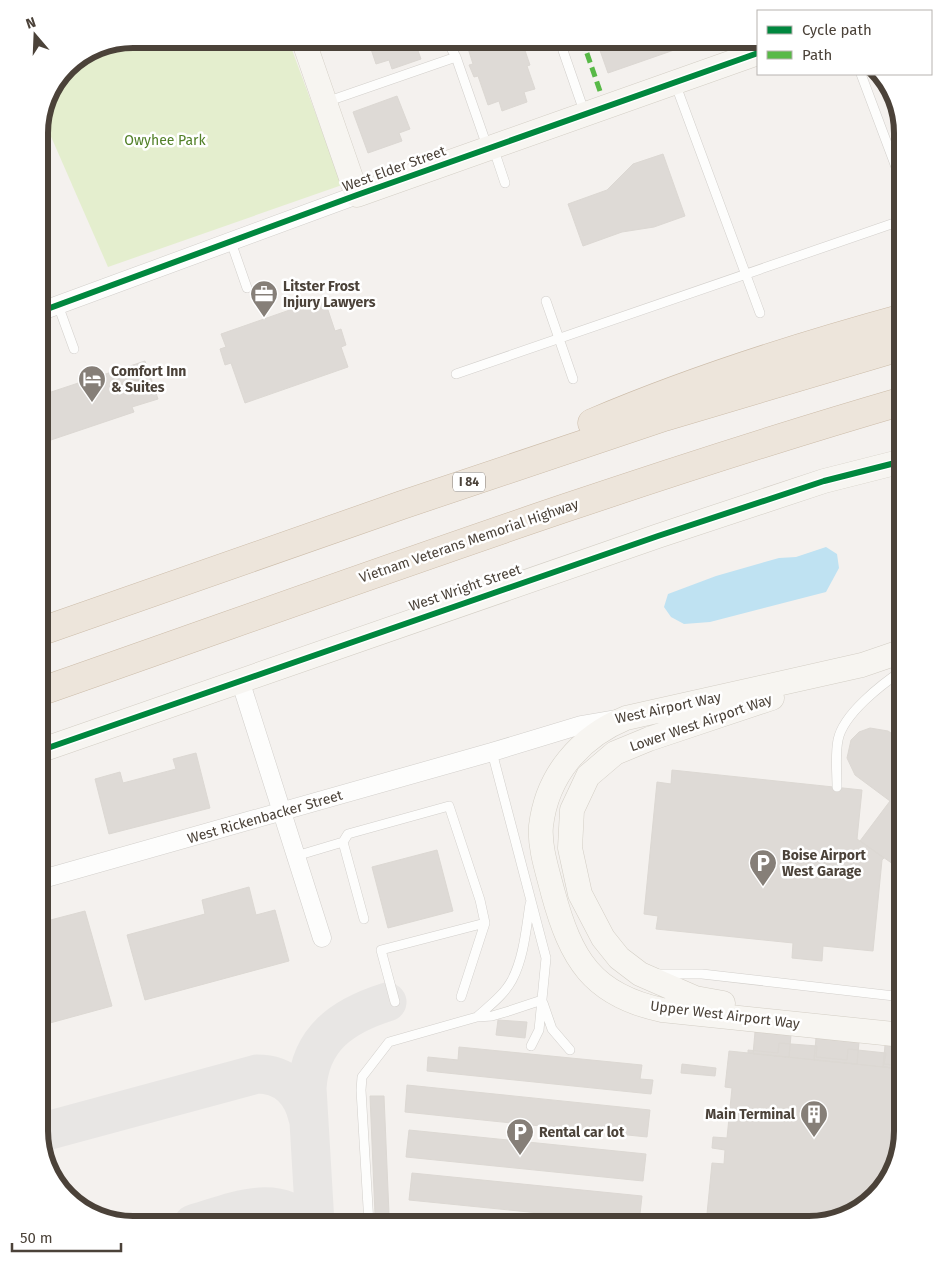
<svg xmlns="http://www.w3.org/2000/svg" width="942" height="1263" font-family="'Fira Sans',sans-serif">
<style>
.green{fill:#e4eece}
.water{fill:#bfe2f2}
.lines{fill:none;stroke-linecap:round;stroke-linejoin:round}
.taxiway{stroke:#e8e6e4;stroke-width:39}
.building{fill:#dedad6;stroke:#dcd8d3}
.lane-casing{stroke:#d2cfcb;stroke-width:10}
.street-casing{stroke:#d2cfcb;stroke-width:19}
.secondary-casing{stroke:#d3cec5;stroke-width:25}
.highway-casing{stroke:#ccbca9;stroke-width:29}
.lane{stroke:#fdfdfc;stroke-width:9}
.street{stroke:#fdfdfc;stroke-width:18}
.secondary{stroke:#f7f5f1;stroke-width:24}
.highway{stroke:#ede5db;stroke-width:28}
.quiet{stroke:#58b947;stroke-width:5;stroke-dasharray:10 5;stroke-linecap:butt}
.cycleway-casing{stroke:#fff;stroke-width:9}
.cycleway{stroke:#00873e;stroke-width:6}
.labels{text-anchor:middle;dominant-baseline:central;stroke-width:5;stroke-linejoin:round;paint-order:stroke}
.shield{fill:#fff;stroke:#817b74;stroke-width:1}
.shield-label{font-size:12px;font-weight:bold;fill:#4b4239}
.park-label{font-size:14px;fill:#528029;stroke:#fff}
.street-label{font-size:14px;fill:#4b4239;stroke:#fff}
.poi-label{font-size:14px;font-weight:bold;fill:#4b4239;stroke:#fff;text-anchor:start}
.rim{fill:none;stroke:#4b4239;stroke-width:6}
</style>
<rect width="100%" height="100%" fill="#f4f1ee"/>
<path class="green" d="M 132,39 L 288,39 L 342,185 L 108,267 L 42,116 L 49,91 L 70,62 Z"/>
<path class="water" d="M 826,547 L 837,554 L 839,568 L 826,592 L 710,622 L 684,624 L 671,617 L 664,607 L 668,594 L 716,576 L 779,558 L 796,557 Z"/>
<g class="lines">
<path class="taxiway" d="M 39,1133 L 257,1074 C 285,1074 302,1091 308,1118
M 193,1224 C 228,1214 276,1191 305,1224
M 315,1224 L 307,1088 C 310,1038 343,1016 387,1002"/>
</g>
<path class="building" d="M 371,39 L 424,39 L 426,45 L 417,48 L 421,59 L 392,69 L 389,60 L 376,64 L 369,43 L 372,42 Z
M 465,39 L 521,39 L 530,65 L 527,66 L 535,89 L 524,92 L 527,102 L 502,111 L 499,101 L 488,105 L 478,76 L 474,77 L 469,65 L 473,64 Z
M 596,39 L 700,39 L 700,41 L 608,73 Z
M 397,96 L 410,129 L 399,133 L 402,141 L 368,153 L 353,112 Z
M 663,154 L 685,216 L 654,227 L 622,232 L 583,246 L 568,204 L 607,190 L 633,164 Z
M 324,298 L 335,331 L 341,329 L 346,345 L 341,347 L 348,367 L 245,403 L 231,363 L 225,365 L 220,349 L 226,347 L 221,334 Z
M 145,361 L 158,399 L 132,407 L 134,412 L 39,444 L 39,396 Z
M 870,728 L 888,731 L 903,741 L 903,871 L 860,841 L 890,801 L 855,775 L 847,758 L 851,740 L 859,732 Z
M 196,753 L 210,808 L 109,834 L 95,779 L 120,772 L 123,783 L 176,769 L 173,759 Z
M 672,770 L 862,790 L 857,839 L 884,858 L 882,860 L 873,951 L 823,946 L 822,961 L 792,958 L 793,943 L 656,929 L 658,916 L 644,914 L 657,782 L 671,784 Z
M 437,850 L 453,911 L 388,928 L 372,867 Z
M 249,887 L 256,915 L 275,910 L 289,961 L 145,1000 L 127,935 L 205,914 L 202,900 Z
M 85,911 L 112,1006 L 39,1026 L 39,923 Z
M 498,1020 L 527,1022 L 525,1038 L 496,1035 Z
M 755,1032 L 791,1035 L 789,1057 L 753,1054 Z
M 816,1038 L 859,1042 L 857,1064 L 814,1060 Z
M 779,1043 L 817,1046 L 816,1057 L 847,1060 L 848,1049 L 886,1053 L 884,1064 L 903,1066 L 903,1069 L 748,1053 L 748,1050 L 778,1053 Z
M 885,1045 L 903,1047 L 903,1069 L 883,1067 Z
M 459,1047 L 642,1065 L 640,1079 L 653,1080 L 651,1094 L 427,1071 L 428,1057 L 458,1060 Z
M 729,1051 L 903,1069 L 903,1131 L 891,1177 L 857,1212 L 810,1224 L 706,1224 L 712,1163 L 724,1164 L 725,1150 L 712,1148 L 713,1137 L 727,1138 L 732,1088 L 725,1087 Z
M 682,1064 L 716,1068 L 715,1076 L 681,1073 Z
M 407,1085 L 650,1110 L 647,1137 L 405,1112 Z
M 370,1096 L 384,1096 L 389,1214 L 375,1214 Z
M 409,1130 L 646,1154 L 643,1181 L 406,1157 Z
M 412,1173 L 642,1196 L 639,1223 L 409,1200 Z
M 413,1215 L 505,1224 L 412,1224 Z"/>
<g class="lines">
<g class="lane-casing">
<path id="lane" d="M 446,39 L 456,57 L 488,149
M 559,39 L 585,114
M 740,39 L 744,58
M 861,74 L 903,186
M 675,83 L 760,313
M 326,102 L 456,57
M 493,147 L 505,183
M 231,242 L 247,288
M 546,301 L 573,379
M 58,305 L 74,349
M 456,374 L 903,220
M 492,752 L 546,958 L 539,1030 L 531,1046
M 837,787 C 837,772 835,755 838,740 C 843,714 882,684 903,670
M 343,842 L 364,919
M 296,856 L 343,842 L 348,834 L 449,806 L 480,900 L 485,923 L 461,997
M 658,974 L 702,974 L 903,997
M 395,1002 L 381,950 L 485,923
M 543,1003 L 552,1029 L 570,1050
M 477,1017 C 489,1006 504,995 512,980 C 524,957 526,929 530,904
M 369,1224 L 361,1090 L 362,1077 L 389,1042 L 477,1017 L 492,1016 L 509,1011 L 542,1000"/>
</g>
<g class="street-casing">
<path id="street" d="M 39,312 L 357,195
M 240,680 L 322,938
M 39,880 L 492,752 L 581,725 L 616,719"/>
</g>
<g class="secondary-casing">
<path id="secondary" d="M 303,39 L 357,195 L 758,53
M 39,751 L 658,536 L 824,481 L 903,461
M 723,1003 L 695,998 L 640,974 L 619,958 L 603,938 L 580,894 L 570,848 L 572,810 L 588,776 L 615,753 L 649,739 L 772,698
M 903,1035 L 662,1010 C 592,995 571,959 553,893 C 548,873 539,847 541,826 C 547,775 580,737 626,718 L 862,665 L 903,651"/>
</g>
<g class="highway-casing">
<path id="highway" d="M 592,423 C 693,380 797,347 903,318
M 39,632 L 402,505 L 664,417 L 903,346
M 39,692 C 326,592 611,486 903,401"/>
</g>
<use href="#lane" class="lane"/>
<use href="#street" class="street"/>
<use href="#secondary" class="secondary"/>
<use href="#highway" class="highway"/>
<path class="quiet" d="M 582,39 L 601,94
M 714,39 L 719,53"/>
<g class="cycleway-casing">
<path id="cycleway" d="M 39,312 L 357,195 L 758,53
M 39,751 L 658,536 L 824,481 L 903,461"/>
</g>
<use href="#cycleway" class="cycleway"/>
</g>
<defs>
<g id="office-pin" transform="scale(1.4375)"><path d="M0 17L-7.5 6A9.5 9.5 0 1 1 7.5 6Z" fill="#867f78" stroke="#fff"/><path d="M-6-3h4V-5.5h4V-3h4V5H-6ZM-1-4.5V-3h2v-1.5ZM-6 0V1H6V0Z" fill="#fff"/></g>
<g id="hotel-pin" transform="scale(1.4375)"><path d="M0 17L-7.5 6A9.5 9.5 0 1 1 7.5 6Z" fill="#867f78" stroke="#fff"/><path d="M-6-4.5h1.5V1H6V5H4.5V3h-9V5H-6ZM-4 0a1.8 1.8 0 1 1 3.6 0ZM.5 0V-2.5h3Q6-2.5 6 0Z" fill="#fff"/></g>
<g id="parking-pin" transform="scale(1.4375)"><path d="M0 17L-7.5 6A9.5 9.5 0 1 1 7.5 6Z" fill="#867f78" stroke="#fff"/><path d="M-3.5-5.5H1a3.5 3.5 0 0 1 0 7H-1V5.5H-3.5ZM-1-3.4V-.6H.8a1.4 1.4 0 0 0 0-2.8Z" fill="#fff"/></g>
<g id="building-pin" transform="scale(1.4375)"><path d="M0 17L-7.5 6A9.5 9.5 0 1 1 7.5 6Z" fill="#867f78" stroke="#fff"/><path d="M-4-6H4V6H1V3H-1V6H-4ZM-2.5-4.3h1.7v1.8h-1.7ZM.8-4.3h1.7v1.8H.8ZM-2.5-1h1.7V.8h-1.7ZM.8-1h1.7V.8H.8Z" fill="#fff"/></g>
</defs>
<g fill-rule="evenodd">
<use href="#office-pin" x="264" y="294"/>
<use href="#hotel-pin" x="92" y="379"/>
<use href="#parking-pin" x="763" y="863"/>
<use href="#building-pin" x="814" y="1114"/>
<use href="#parking-pin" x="520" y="1132"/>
</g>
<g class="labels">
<rect class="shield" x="453" y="472.5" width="32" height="19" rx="4"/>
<g class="shield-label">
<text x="469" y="482">I 84</text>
</g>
<g class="park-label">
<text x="165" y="140">Owyhee Park</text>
</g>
<g class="street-label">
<text transform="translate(394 169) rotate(-20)">West Elder Street</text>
<text transform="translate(469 541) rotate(-19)">Vietnam Veterans Memorial Highway</text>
<text transform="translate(465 588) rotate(-19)">West Wright Street</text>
<text transform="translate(668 708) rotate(-12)">West Airport Way</text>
<text transform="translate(701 723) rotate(-19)">Lower West Airport Way</text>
<text transform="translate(265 817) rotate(-16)">West Rickenbacker Street</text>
<text transform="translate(725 1015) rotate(7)">Upper West Airport Way</text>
</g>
<g class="poi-label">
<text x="283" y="286">Litster Frost<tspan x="283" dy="16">Injury Lawyers</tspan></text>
<text x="111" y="371">Comfort Inn<tspan x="111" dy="16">&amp; Suites</tspan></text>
<text x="782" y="855">Boise Airport<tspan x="782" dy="16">West Garage</tspan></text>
<text x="795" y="1114" text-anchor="end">Main Terminal</text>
<text x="539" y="1132">Rental car lot</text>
</g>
</g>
<path d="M0 0H942V1263H0ZM133 48H809A85 85 0 0 1 894 133V1131A85 85 0 0 1 809 1216H133A85 85 0 0 1 48 1131V133A85 85 0 0 1 133 48Z" fill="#fff" fill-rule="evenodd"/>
<path class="rim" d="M133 48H809A85 85 0 0 1 894 133V1131A85 85 0 0 1 809 1216H133A85 85 0 0 1 48 1131V133A85 85 0 0 1 133 48Z"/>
<rect x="757" y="10" width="175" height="65" fill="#ffffff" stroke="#b7b3b0"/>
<rect x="767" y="26" width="25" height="8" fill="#00873e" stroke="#b7b3b0"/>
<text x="802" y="35" font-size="15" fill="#4b4239">Cycle path</text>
<rect x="767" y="51" width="25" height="8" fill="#58b947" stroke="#b7b3b0"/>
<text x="802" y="60" font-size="15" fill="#4b4239">Path</text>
<g transform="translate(35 35) rotate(341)" stroke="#ffffff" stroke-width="4" paint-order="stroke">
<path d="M0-4L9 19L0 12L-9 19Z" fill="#4b4239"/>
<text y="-8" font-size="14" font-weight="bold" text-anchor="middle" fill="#4b4239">N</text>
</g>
<path d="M12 1243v8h109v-8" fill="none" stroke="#4b4239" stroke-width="2.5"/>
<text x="20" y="1243" font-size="15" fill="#4b4239" stroke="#ffffff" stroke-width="4" paint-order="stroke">50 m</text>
</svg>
